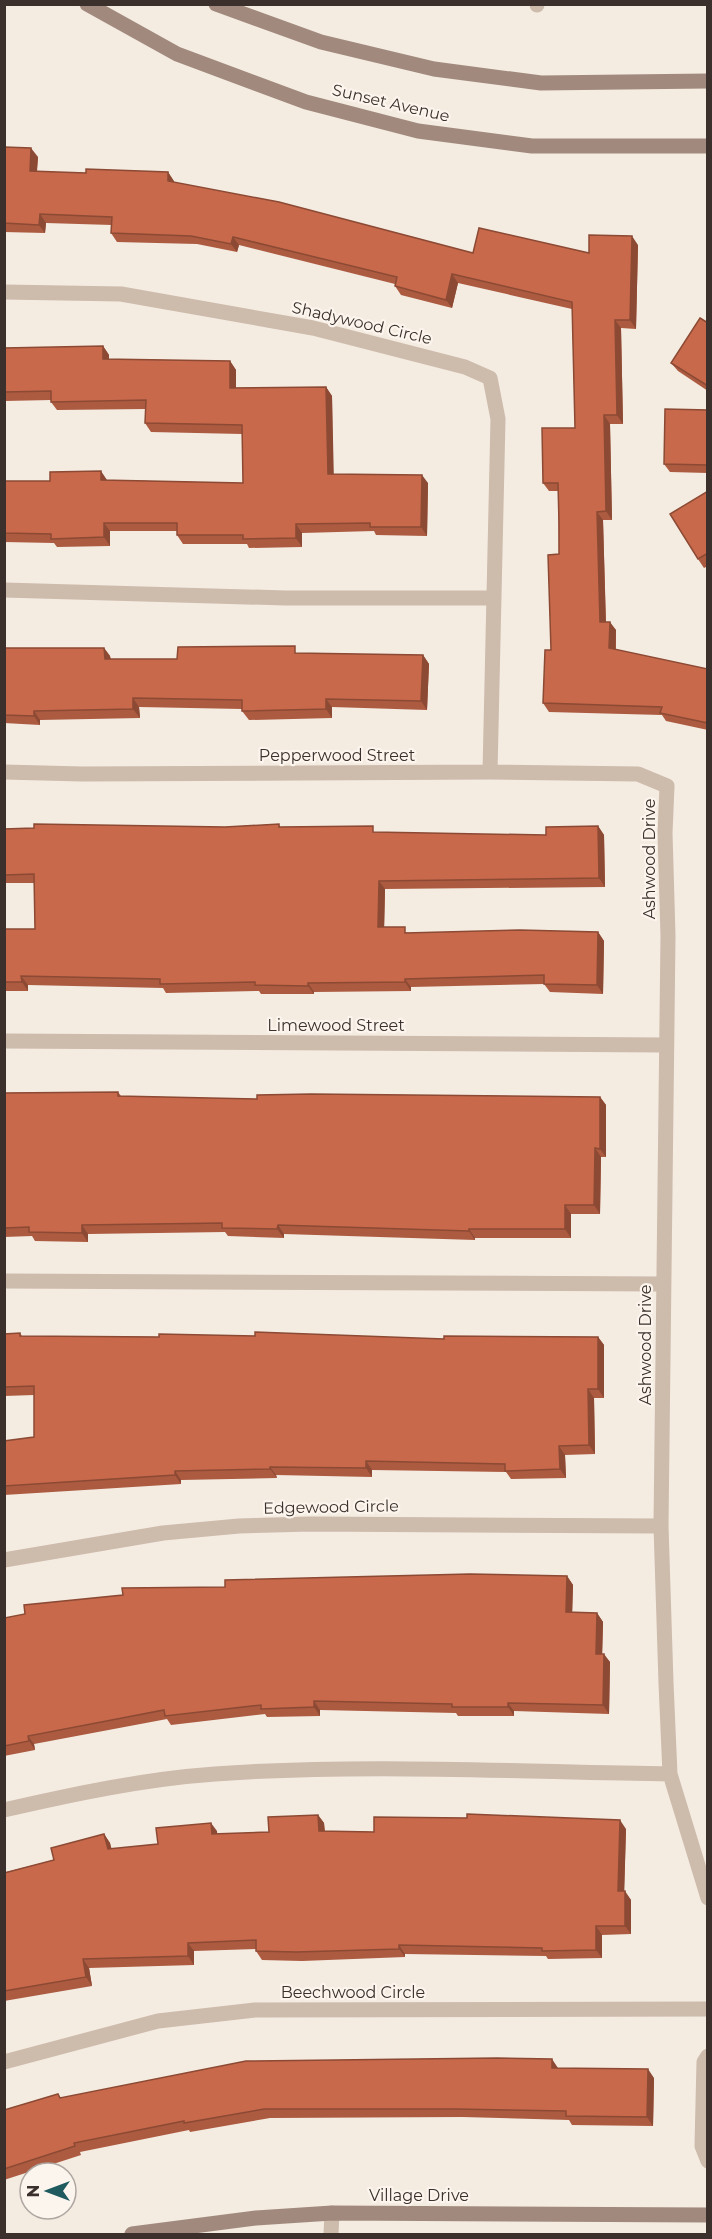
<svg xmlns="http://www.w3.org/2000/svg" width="712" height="2239" font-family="Montserrat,sans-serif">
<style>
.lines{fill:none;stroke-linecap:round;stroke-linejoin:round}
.lane{stroke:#cdbbac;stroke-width:15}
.street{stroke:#cdbbac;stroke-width:15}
.secondary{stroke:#a18a7d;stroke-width:15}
.wall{fill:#ac5a40}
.shaded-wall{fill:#8c4a34}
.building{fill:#c8694b;stroke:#8c4a34;stroke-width:1.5}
.labels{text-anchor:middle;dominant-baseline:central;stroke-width:4.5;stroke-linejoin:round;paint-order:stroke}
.street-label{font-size:16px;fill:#3b302b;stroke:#fbf5ee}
</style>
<rect width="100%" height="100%" fill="#f4ebe1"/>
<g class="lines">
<path class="lane" d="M 537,5 L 537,4"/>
<path class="street" d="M 4,292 L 121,294 L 313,328 L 465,367 L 490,378 L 498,419 L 490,772
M 4,590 L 285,598 L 494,598
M 4,772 L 82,774 L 490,772 L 638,774 L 667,786 L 665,833 L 668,936 L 661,1526 L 666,1683 L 670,1774 L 708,1898
M 4,1041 L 666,1045
M 4,1281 L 663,1284
M 4,1560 L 163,1533 L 239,1526 L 311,1524 L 661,1526
M 4,1810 C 74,1794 144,1779 215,1774 C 363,1763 521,1772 670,1774
M 708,2056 L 704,2062 L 702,2146 L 708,2161
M 4,2062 L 158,2021 L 255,2010 L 708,2009
M 331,2234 L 332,2213"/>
<path class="secondary" d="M 87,4 L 177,54 L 306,102 L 418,131 L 532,146 L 708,146
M 216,4 L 321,42 L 434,69 L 541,83 L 708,81
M 132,2234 L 256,2218 L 332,2213 L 708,2215"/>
</g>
<path class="wall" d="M 4,147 L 38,157 L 37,172 L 86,173 L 168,172 L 174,182 L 473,253 L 589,253 L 638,245 L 636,329 L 621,328 L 623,424 L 610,424 L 612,520 L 603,520 L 606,622 L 616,630 L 616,650 L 708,669 L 708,730 L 666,721 L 662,715 L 549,712 L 543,703 L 551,650 L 559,554 L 558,491 L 549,491 L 543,483 L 575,428 L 572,309 L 458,283 L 452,308 L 401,295 L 395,286 L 395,284 L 239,245 L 237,252 L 197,244 L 117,242 L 111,233 L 112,225 L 46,223 L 45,233 L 4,232 Z
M 708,323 L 708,391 L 678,371 L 671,363 Z
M 103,346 L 109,355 L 109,359 L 230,361 L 236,370 L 236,388 L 326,387 L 332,396 L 333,474 L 428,483 L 427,536 L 376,535 L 374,531 L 302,533 L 302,547 L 249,548 L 247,544 L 183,544 L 177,535 L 177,531 L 110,531 L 110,546 L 57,547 L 54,543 L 4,542 L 4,481 L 50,481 L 107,480 L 243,483 L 242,434 L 151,432 L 145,423 L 145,409 L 57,410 L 51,402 L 51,400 L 4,401 L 4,348 Z
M 708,410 L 708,473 L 670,472 L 664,464 Z
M 708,491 L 708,566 L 704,568 L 698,559 Z
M 4,648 L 104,648 L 110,656 L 111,659 L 177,659 L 299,653 L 423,655 L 429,664 L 427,710 L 332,707 L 332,718 L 249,720 L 242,711 L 242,709 L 139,707 L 140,718 L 40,720 L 40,725 L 4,723 Z
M 279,824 L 280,827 L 378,833 L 546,835 L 598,826 L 604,835 L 605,887 L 385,889 L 384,927 L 409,933 L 598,932 L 604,941 L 603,994 L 550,992 L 544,984 L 411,987 L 411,991 L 314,992 L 314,994 L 261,994 L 259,991 L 166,993 L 163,988 L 28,985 L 28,991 L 4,991 L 4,929 L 35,929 L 34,883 L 4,883 L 4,829 L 225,827 Z
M 118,1092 L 121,1096 L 257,1099 L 600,1097 L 606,1105 L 606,1157 L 601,1157 L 600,1214 L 571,1214 L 571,1238 L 475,1238 L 475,1240 L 284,1234 L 284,1238 L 228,1236 L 225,1232 L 88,1234 L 88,1242 L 35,1241 L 32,1236 L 4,1237 L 4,1093 Z
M 20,1333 L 22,1336 L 159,1337 L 255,1336 L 444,1339 L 598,1337 L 604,1345 L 604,1398 L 594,1398 L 595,1454 L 565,1455 L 566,1478 L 511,1479 L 506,1472 L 372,1470 L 372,1477 L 276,1475 L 277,1478 L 181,1480 L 181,1484 L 4,1495 L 4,1441 L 34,1437 L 34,1395 L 4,1396 L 4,1334 Z
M 567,1576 L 573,1585 L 572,1612 L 597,1613 L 603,1622 L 602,1654 L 610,1662 L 609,1714 L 514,1711 L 514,1716 L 458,1716 L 456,1713 L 320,1710 L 320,1716 L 267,1717 L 265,1714 L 171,1725 L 167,1719 L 34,1744 L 35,1750 L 4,1756 L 4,1618 L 225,1587 Z
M 318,1815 L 324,1823 L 325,1831 L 374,1832 L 626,1829 L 624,1891 L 631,1900 L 631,1934 L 602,1935 L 602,1958 L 548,1959 L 546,1956 L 405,1954 L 405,1957 L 302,1961 L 262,1960 L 256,1951 L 256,1949 L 194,1951 L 194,1965 L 89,1968 L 92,1986 L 4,2001 L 4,1868 L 6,1872 L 54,1860 L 104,1834 L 110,1843 L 111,1849 L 158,1844 L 217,1831 L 217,1834 L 269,1832 Z
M 558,2068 L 654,2078 L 653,2126 L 572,2125 L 569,2120 L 462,2117 L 270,2118 L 190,2132 L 189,2130 L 80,2152 L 81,2155 L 4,2180 L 4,2110 L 62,2098 Z"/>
<path class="shaded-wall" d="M 31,148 L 38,157 L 36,180 L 30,171 Z
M 168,172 L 174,181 L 174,189 L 168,181 Z
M 40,214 L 46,223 L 45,233 L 39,225 Z
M 632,236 L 638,245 L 636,329 L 630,320 Z
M 233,237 L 239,245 L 237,252 L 231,244 Z
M 452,274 L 458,283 L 452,308 L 446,300 Z
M 615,320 L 621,328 L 623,424 L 617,415 Z
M 103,346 L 109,355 L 109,368 L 103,359 Z
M 230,361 L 236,370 L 236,397 L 230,388 Z
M 326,387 L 332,396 L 334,483 L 328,474 Z
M 604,415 L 610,424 L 612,520 L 606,511 Z
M 101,471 L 107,480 L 101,480 Z
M 422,475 L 428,483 L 427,536 L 421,527 Z
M 597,512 L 603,520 L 606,630 L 600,622 Z
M 104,523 L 110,531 L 110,546 L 104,537 Z
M 296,524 L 302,533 L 302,547 L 296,538 Z
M 610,622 L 616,630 L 615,657 L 609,648 Z
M 104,648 L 110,656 L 111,668 L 105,659 Z
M 423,655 L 429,664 L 427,710 L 421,701 Z
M 133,698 L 139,707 L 140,718 L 133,709 Z
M 326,699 L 332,707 L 332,718 L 326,709 Z
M 34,711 L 40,720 L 40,725 L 34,716 Z
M 598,826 L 604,835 L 605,887 L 599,878 Z
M 379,881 L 385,889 L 384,935 L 378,927 Z
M 598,932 L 604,941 L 603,994 L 597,985 Z
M 21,976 L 28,985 L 28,991 L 22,982 Z
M 405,979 L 411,987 L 411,991 L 405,982 Z
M 308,983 L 314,992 L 314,994 L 308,986 Z
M 600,1097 L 606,1105 L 606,1157 L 600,1149 Z
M 595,1148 L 601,1157 L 600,1214 L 594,1205 Z
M 565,1205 L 571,1214 L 571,1238 L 565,1229 Z
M 82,1225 L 88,1234 L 88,1242 L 82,1233 Z
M 278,1225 L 284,1234 L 284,1238 L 277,1229 Z
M 469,1229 L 475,1238 L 475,1240 L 469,1231 Z
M 598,1337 L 604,1345 L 604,1398 L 598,1389 Z
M 588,1389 L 594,1398 L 595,1454 L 589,1445 Z
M 559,1446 L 565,1455 L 566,1478 L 560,1469 Z
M 366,1461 L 372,1470 L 372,1477 L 366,1468 Z
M 270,1467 L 276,1475 L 277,1478 L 270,1469 Z
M 175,1471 L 181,1480 L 181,1484 L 175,1475 Z
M 567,1576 L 573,1585 L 572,1621 L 566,1612 Z
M 597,1613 L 603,1622 L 602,1662 L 596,1654 Z
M 604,1654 L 610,1662 L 609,1714 L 603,1705 Z
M 314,1701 L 320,1710 L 320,1716 L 314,1707 Z
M 508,1703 L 514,1711 L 514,1716 L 508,1707 Z
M 28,1736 L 34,1744 L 35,1750 L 29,1741 Z
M 318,1815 L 324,1823 L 325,1839 L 319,1831 Z
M 620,1820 L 626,1829 L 624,1900 L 618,1891 Z
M 211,1823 L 217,1831 L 218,1843 L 212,1834 Z
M 104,1834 L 110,1843 L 114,1858 L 108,1849 Z
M 625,1891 L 631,1900 L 631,1934 L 625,1926 Z
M 596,1926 L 602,1935 L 602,1958 L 596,1950 Z
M 188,1943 L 194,1951 L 194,1965 L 188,1956 Z
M 399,1945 L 405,1954 L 405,1957 L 399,1949 Z
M 83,1959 L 89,1968 L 92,1986 L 86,1977 Z
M 552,2059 L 558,2068 L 552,2068 Z
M 648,2069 L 654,2078 L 653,2126 L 647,2117 Z"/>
<path class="building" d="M 4,147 L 31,148 L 30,171 L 86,173 L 86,169 L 168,172 L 168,181 L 279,202 L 473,253 L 479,228 L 589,253 L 589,235 L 632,236 L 630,320 L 615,320 L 617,415 L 604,415 L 606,511 L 597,512 L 600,622 L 610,622 L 609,648 L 708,669 L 708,723 L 660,713 L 662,707 L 543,703 L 545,650 L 551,650 L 548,555 L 559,554 L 559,523 L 558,483 L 543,483 L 542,428 L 575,428 L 572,302 L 452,274 L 446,300 L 395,286 L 397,277 L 233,237 L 231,244 L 191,236 L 111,233 L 112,217 L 40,214 L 39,225 L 4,223 Z
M 700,318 L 708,323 L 708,386 L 671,363 Z
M 103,346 L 103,359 L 230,361 L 230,388 L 326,387 L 328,474 L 422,475 L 421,527 L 370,527 L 370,523 L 296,524 L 296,538 L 243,539 L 243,535 L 177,535 L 177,523 L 104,523 L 104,537 L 51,539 L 51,534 L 4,533 L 4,481 L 50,481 L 50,472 L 101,471 L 101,480 L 243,483 L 242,425 L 145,423 L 146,400 L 51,402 L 51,391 L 4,392 L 4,348 Z
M 665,409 L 708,410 L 708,465 L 664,464 Z
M 708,491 L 708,553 L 698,559 L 670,514 Z
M 295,646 L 295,653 L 423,655 L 421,701 L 326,699 L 326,709 L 242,711 L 242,700 L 133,698 L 133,709 L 34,711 L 34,716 L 4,715 L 4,648 L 104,648 L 105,659 L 177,659 L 178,647 Z
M 34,824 L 225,827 L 279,824 L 279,827 L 373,826 L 373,832 L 546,835 L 546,827 L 598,826 L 599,878 L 379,881 L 378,927 L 405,927 L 405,933 L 520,930 L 598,932 L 597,985 L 544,984 L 544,975 L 405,979 L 405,982 L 308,983 L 308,986 L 255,985 L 255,982 L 160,984 L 160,979 L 21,976 L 22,982 L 4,982 L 4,929 L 35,929 L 34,874 L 4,875 L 4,829 L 34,828 Z
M 118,1092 L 118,1096 L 257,1099 L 257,1095 L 311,1094 L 600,1097 L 600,1149 L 595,1148 L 594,1205 L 565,1205 L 565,1229 L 469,1229 L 469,1231 L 278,1225 L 277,1229 L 222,1228 L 222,1223 L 82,1225 L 82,1233 L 29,1232 L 29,1227 L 4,1228 L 4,1093 Z
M 255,1332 L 444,1339 L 444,1336 L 598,1337 L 598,1389 L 588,1389 L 589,1445 L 559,1446 L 560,1469 L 505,1471 L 505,1464 L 366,1461 L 366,1468 L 270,1467 L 270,1469 L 175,1471 L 175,1475 L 4,1486 L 4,1441 L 34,1437 L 34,1386 L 4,1387 L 4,1334 L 20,1333 L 20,1336 L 159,1337 L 159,1334 L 255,1336 Z
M 470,1574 L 567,1576 L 566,1612 L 597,1613 L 596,1654 L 604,1654 L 603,1705 L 508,1703 L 508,1707 L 452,1707 L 452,1704 L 314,1701 L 314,1707 L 261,1709 L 261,1705 L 165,1716 L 164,1710 L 28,1736 L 29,1741 L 4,1746 L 4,1618 L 25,1614 L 24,1605 L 123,1595 L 122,1588 L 225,1587 L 225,1580 Z
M 467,1814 L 620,1820 L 618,1891 L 625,1891 L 625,1926 L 596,1926 L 596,1950 L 542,1951 L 542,1948 L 399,1945 L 399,1949 L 296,1952 L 256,1951 L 256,1940 L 188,1943 L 188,1956 L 83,1959 L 86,1977 L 4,1991 L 4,1873 L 54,1860 L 51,1848 L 104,1834 L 108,1849 L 158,1844 L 156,1828 L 211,1823 L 212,1834 L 269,1832 L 268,1817 L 318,1815 L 319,1831 L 374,1832 L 374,1817 L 467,1818 Z
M 497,2058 L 552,2059 L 552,2068 L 648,2069 L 647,2117 L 566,2116 L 566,2111 L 456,2109 L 264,2109 L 184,2123 L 184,2121 L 74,2143 L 75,2146 L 4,2169 L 4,2110 L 58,2094 L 60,2098 L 246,2061 Z"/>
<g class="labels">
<g class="street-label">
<text transform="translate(391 103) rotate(13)">Sunset Avenue</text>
<text transform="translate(362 323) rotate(13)">Shadywood Circle</text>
<text x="337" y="755">Pepperwood Street</text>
<text transform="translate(649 859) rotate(-90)">Ashwood Drive</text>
<text x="336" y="1025">Limewood Street</text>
<text transform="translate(645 1345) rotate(-90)">Ashwood Drive</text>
<text transform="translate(331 1507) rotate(-1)">Edgewood Circle</text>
<text x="353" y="1992">Beechwood Circle</text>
<text x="419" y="2195">Village Drive</text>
</g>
</g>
<rect width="712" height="2239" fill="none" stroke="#3b302b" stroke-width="12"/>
<g transform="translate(48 2191) rotate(270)"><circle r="28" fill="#fbf5ee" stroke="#aea6a0" stroke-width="1.5"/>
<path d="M0-4.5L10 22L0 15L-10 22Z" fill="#1f5a5e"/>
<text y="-9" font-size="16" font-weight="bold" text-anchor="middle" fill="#3b302b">N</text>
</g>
</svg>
